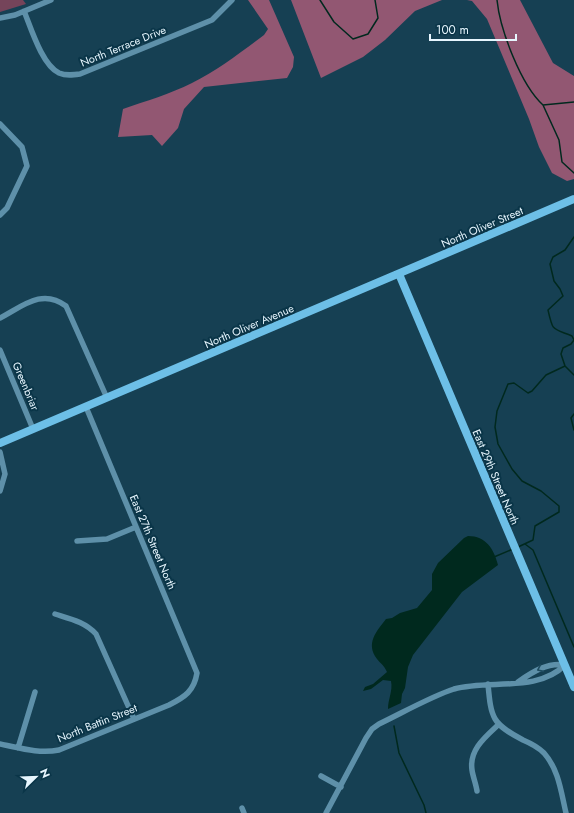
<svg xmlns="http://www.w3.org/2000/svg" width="574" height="813" font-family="Jost,sans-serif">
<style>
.green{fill:#75445a}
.forest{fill:#925772}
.water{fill:#00291e}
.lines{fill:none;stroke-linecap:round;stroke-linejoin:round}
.stream{stroke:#00291e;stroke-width:1.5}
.minor{stroke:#5e90a9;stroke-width:5.5}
.secondary{stroke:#6dbfe7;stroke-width:8}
.oneway{stroke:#1f4c60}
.labels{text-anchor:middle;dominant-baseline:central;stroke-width:4;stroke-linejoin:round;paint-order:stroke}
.street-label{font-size:11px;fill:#e7f6fe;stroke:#0a3548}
</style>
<rect width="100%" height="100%" fill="#164053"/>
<path class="green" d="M 0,0 L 23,0 L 26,4 L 0,12 Z"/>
<path class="forest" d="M 248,0 L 269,0 L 294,57 L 293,67 L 287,78 L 204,87 L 184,109 L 178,128 L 162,146 L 152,135 L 118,137 L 123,109 C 146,101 170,94 192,83 C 218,70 241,52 264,35 L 268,29 Z
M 291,0 L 442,0 L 415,11 L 385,40 L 363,57 L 321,78 Z
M 467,0 L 520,0 L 553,63 L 574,76 L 574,179 L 567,181 L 552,173 L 539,147 L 529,119 L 487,19 L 472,1 Z"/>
<path class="water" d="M 468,536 C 486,536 494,549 498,565 L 462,592 L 413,655 L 408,667 L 405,688 L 402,694 L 401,703 L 388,709 C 388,699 393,691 391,681 L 383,680 L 371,689 L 363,691 L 365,687 L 373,684 L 387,672 C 384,665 381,664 377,659 C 365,643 377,631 386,619 L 392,618 L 400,613 L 417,608 L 432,590 L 432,574 L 438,563 L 464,538 Z"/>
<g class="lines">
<path class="stream" d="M 320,0 L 334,22 L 353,39 L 368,34 L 378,18 L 375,0
M 497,0 C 500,30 521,85 543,105 L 574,102
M 543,105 L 559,140 L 562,162 L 574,173
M 574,237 L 565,250 L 553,257 L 550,264 L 554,281 L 560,289 L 563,296 L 548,310 C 553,332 552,328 572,336 L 574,340 L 571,344 L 563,348 L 561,354 L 565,366 L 574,375
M 574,414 L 571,418 L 574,430
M 525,544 L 533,550 L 574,647
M 518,547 L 533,540 L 535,526 L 559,512 L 559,506 L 541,491 L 522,481 L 512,469 L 498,444 L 495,427 L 497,411 L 508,384 L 514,383 L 528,393 L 532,391 L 546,375 L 565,366
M 494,557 L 513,549
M 394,726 L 399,753 L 424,805 L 426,813"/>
<path class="minor" d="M 24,11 C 31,28 42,65 59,73 C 66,76 73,75 80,74 L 212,20 L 232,0
M 0,18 L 15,15 L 51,0
M 0,124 L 22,147 L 27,166 L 7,208 L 0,215
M 0,318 C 23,306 42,288 66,306 L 107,398
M 0,350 L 33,429
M 0,452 L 5,474 L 0,491
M 77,541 L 107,539 L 136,527
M 55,614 C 71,619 85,622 96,634 L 134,719
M 518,682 C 532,672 548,662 565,665
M 488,684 C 491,718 492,724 523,740 C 530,743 538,747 544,753 C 559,770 561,792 566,813
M 0,744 C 20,748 39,754 59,750 L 169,705 C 185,697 194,691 197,673 L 86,407
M 18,748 L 35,692
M 321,776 L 341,787
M 477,791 C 476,784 473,777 472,770 C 469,750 485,737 498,725
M 242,808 L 244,813
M 326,813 L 366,738 L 372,729 L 379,724 C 402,713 432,696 454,689 C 489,679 537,693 565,665"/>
<path class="secondary" d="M 399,274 L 574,687
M 0,443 L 574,199"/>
</g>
<defs><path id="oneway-chevron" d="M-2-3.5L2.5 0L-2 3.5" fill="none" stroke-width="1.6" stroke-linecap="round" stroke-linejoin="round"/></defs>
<use class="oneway" href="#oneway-chevron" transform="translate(540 669) rotate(156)"/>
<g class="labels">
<g class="street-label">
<text transform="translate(123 46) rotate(-22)">North Terrace Drive</text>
<text transform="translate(482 227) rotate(-23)">North Oliver Street</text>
<text transform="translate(249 326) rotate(-23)">North Oliver Avenue</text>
<text transform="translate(26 386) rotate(67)">Greenbriar</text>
<text transform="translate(496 477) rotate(67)">East 29th Street North</text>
<text transform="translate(153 542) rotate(67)">East 27th Street North</text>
<text transform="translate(97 723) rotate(-22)">North Battin Street</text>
</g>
</g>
<g transform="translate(36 777) rotate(67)" stroke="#0a3548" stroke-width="3" paint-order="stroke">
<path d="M0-3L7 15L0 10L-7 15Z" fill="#e7f6fe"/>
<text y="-6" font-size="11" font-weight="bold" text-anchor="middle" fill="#e7f6fe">N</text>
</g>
<path d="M430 34v6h86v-6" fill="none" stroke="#e7f6fe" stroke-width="2"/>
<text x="436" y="34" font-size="12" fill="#e7f6fe" stroke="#0a3548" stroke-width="3" paint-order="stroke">100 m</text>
</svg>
